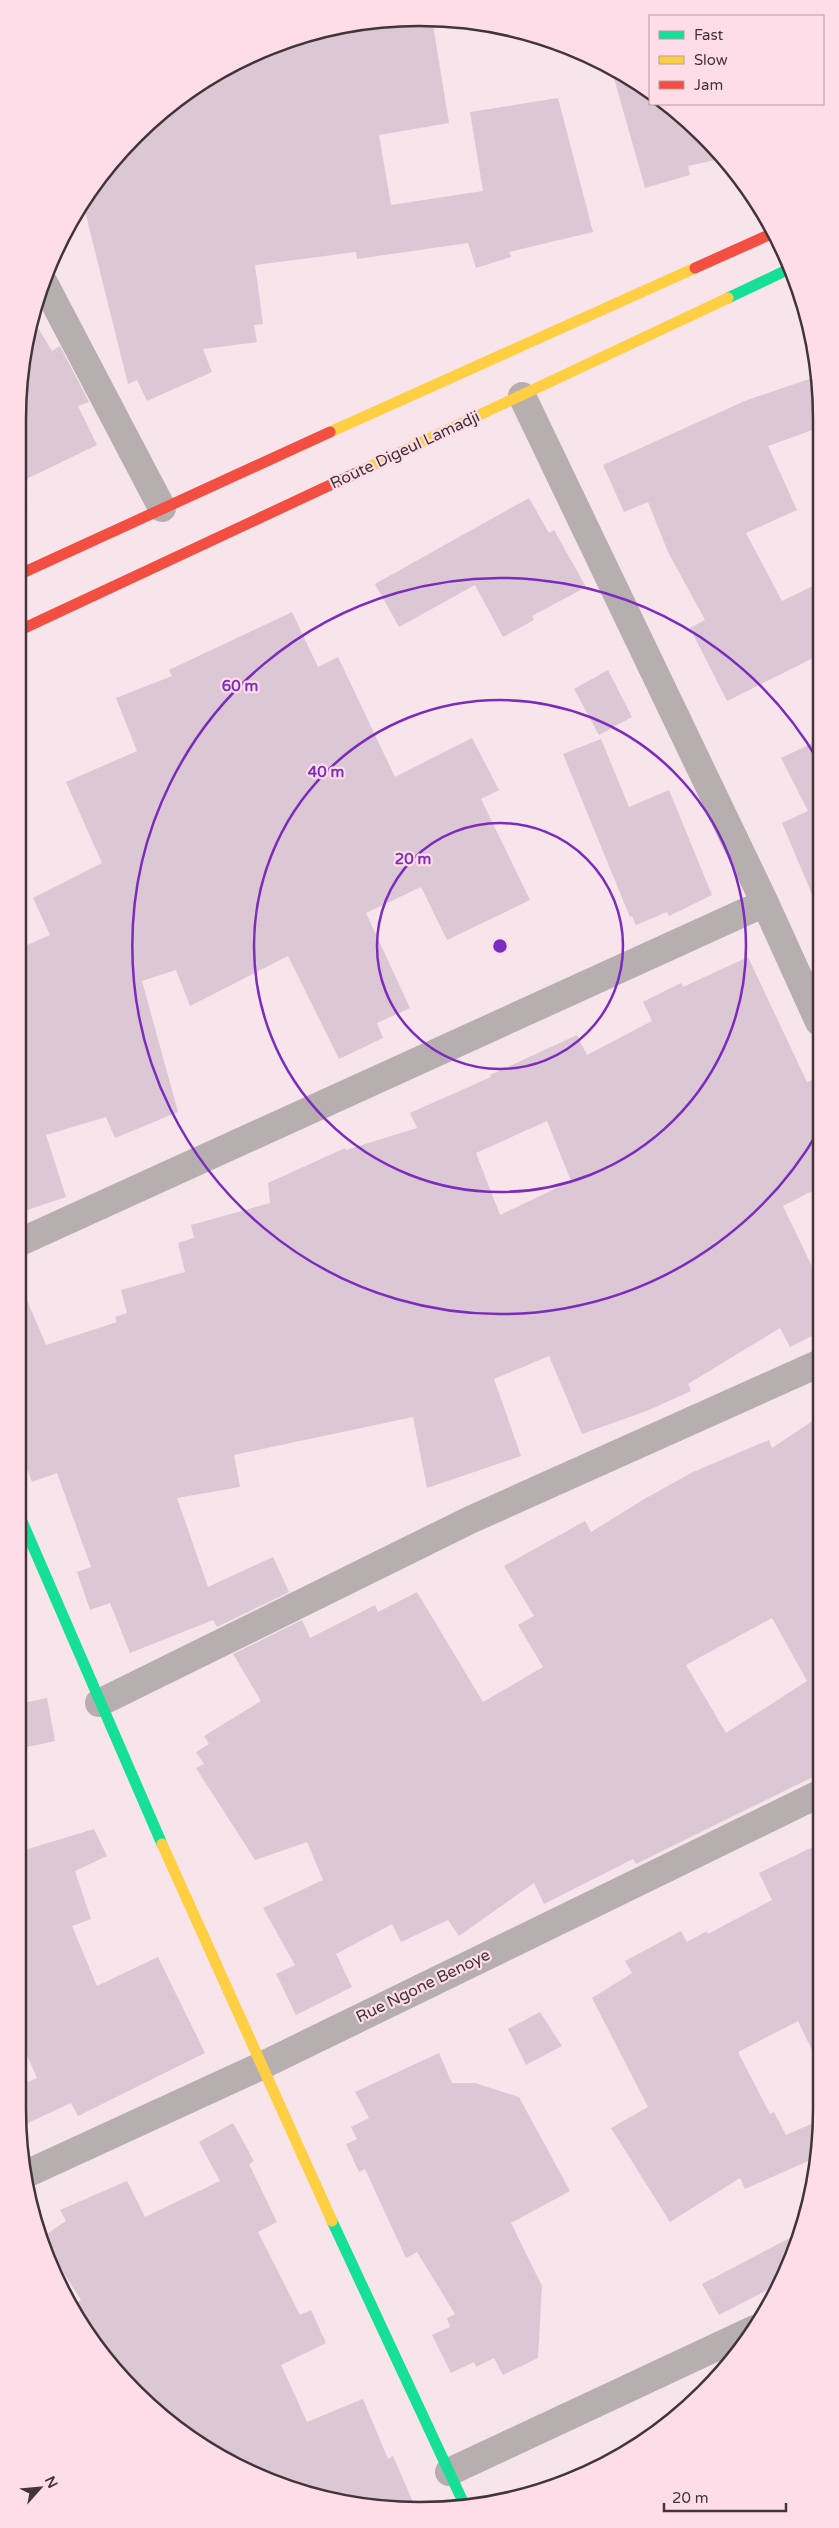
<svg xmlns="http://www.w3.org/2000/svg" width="839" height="2528" font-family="'Varela Round',sans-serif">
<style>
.building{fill:#dcc7d4;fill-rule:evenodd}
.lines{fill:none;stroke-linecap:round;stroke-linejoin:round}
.street{stroke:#b6aeaf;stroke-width:28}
.fast{stroke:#16e098;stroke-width:11}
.slow{stroke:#ffcf43;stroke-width:11}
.jam{stroke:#f24e42;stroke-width:11}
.ring{fill:none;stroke:#7b2cbf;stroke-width:2.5}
.labels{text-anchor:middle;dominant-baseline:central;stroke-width:4.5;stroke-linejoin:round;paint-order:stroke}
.street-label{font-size:16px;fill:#423539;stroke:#ffdde8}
.rim{fill:none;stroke:#423539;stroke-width:2.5}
.centre{fill:#7b2cbf;stroke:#ffdde8;stroke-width:2.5}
.ring-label{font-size:15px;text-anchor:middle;font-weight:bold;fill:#7b2cbf;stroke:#ffdde8;stroke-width:4.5;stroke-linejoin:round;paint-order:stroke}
</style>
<rect width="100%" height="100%" fill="#f7e5eb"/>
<path class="building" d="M 432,19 L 449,123 L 379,135 L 391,205 L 483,191 L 470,112 L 558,98 L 593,232 L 509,252 L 511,257 L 476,268 L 468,243 L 357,259 L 356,252 L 255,265 L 263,324 L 254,325 L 257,342 L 203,349 L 212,372 L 147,401 L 137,380 L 128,384 L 83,203 L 100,175 L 154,117 L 218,72 L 290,39 L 367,21 Z
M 612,71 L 643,85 L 650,92 L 650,104 L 664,104 L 724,158 L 688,166 L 690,175 L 645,188 Z
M 31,316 L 52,351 L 60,346 L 89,402 L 78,406 L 97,445 L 18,483 L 18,420 Z
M 818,376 L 818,428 L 768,446 L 797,510 L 746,533 L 782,601 L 819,583 L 819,655 L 727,701 L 690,628 L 705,620 L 668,552 L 648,502 L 624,512 L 603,465 L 747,400 Z
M 529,498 L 549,533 L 554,530 L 586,587 L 532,616 L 534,620 L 503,637 L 475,585 L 399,627 L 375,584 Z
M 292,612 L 318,667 L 338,657 L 395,777 L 472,738 L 499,790 L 481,799 L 530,900 L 447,940 L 421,887 L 366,913 L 410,1008 L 377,1023 L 383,1038 L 339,1059 L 288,956 L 190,1006 L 176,970 L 142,981 L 178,1112 L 115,1138 L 106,1117 L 46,1135 L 66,1197 L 18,1213 L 18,949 L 50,935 L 33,898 L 102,863 L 66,782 L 137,751 L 116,698 L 172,676 L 169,670 Z
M 608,670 L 632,717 L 599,735 L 574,689 Z
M 601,739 L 629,807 L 669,790 L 712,895 L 669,916 L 667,912 L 636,925 L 632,916 L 630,917 L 563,754 Z
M 819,740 L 819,911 L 782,823 L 808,811 L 781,758 Z
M 748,957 L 807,1082 L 819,1077 L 820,1187 L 783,1206 L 820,1283 L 820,1332 L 790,1347 L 780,1328 L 688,1384 L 691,1391 L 649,1410 L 582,1434 L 549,1356 L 494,1379 L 521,1456 L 427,1488 L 413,1417 L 234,1455 L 240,1487 L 177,1498 L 208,1587 L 273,1557 L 289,1592 L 217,1627 L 213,1620 L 130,1653 L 110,1603 L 90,1610 L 77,1572 L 91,1567 L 57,1473 L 32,1482 L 18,1444 L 18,1279 L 46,1345 L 117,1322 L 115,1317 L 127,1313 L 121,1290 L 185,1272 L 178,1243 L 194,1238 L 191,1225 L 270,1203 L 268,1183 L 345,1148 L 346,1150 L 417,1128 L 410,1113 L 491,1077 L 490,1075 L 577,1035 L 587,1055 L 652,1021 L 643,1002 L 681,983 L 683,987 ZM 547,1121 L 571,1181 L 500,1215 L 476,1153 Z
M 820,1416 L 821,1773 L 636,1864 L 633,1859 L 544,1904 L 534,1883 L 459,1936 L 448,1920 L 401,1942 L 392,1924 L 336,1954 L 352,1987 L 296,2015 L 276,1974 L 295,1965 L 263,1908 L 323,1880 L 307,1842 L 255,1860 L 196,1768 L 204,1764 L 196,1752 L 209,1744 L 204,1736 L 261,1701 L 233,1654 L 302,1620 L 310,1638 L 375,1605 L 378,1612 L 417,1592 L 483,1702 L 543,1667 L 518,1625 L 534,1616 L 504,1566 L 585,1521 L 591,1532 L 646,1498 L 693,1472 L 769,1440 L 772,1448 ZM 772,1618 L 807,1681 L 726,1733 L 686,1665 Z
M 47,1698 L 55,1741 L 18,1749 L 18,1704 Z
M 94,1829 L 107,1856 L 75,1871 L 91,1919 L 72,1926 L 97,1986 L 158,1957 L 205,2053 L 78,2116 L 71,2103 L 19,2127 L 18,2086 L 37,2078 L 18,2035 L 18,1852 Z
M 821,1843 L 821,2069 L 798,2021 L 738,2052 L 770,2114 L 774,2112 L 786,2135 L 820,2120 L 815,2158 L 745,2189 L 740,2178 L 670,2222 L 611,2128 L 648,2107 L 592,1998 L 632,1973 L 625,1961 L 681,1931 L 687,1942 L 707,1931 L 708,1934 L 772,1900 L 759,1873 Z
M 540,2012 L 562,2046 L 526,2065 L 508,2029 Z
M 439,2053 L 452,2083 L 475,2083 L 519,2097 L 570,2191 L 511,2223 L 542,2286 L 538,2358 L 503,2375 L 494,2358 L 476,2367 L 474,2362 L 451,2373 L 432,2335 L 450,2327 L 447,2318 L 455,2314 L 417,2252 L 406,2258 L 365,2169 L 359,2172 L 346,2144 L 357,2139 L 351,2127 L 369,2118 L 355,2092 Z
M 233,2123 L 254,2161 L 249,2164 L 277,2222 L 258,2232 L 300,2315 L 311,2310 L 326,2343 L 281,2365 L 307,2422 L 363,2399 L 388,2459 L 393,2456 L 416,2509 L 367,2507 L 241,2469 L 175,2427 L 117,2374 L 74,2304 L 81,2300 L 41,2238 L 66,2221 L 60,2210 L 127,2181 L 145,2217 L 220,2181 L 199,2142 Z
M 799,2233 L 775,2286 L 719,2315 L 702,2284 Z"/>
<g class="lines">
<path class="street" d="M 44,283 L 162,508
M 522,396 L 765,903 L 819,1022
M 18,1243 L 765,903
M 99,1703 L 470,1520 L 820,1363
M 24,2175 L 261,2066 L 821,1793
M 449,2472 L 755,2329"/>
<path class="fast" d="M 728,298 L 791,268
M 18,1512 L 162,1844
M 332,2221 L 465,2506"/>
<path class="slow" d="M 330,432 L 695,268
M 358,472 L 728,298
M 162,1844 L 332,2221"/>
<path class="jam" d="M 695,268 L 771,234
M 18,575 L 330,432
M 18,631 L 358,472"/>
</g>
<g class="ring">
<circle cx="500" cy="946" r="123"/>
<circle cx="500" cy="946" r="246"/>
<path d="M819 1130A368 368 0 1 1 819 762"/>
</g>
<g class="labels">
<g class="street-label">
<text transform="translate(405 450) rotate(-25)">Route Digeul Lamadji</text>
<text transform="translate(423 1986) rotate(-26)">Rue Ngone Benoye</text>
</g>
</g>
<path d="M0 0H839V2528H0ZM419 26H420A393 393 0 0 1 813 419V2109A393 393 0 0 1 420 2502H419A393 393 0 0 1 26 2109V419A393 393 0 0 1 419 26Z" fill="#ffdde8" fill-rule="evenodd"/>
<path class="rim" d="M419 26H420A393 393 0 0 1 813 419V2109A393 393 0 0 1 420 2502H419A393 393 0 0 1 26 2109V419A393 393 0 0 1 419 26Z"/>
<circle cx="500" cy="946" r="8" class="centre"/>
<g class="ring-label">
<text x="240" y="691">60 m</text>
<text x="326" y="777">40 m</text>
<text x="413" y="864">20 m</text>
</g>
<rect x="649" y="15" width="175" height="90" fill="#ffdde8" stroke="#b39aa2"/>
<rect x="659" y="31" width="25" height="8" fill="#16e098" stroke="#b39aa2"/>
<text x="694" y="40" font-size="15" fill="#423539">Fast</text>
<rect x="659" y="56" width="25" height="8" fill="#ffcf43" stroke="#b39aa2"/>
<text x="694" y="65" font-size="15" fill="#423539">Slow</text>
<rect x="659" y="81" width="25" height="8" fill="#f24e42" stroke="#b39aa2"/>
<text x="694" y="90" font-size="15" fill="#423539">Jam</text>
<g transform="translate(40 2488) rotate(63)" stroke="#ffdde8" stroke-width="4" paint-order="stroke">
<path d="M0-4L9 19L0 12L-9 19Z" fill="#423539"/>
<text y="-8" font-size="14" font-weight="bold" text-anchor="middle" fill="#423539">N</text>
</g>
<path d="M664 2503v8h122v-8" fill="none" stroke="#423539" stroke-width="2.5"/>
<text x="672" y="2503" font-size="15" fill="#423539" stroke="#ffdde8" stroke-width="4" paint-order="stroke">20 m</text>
</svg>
